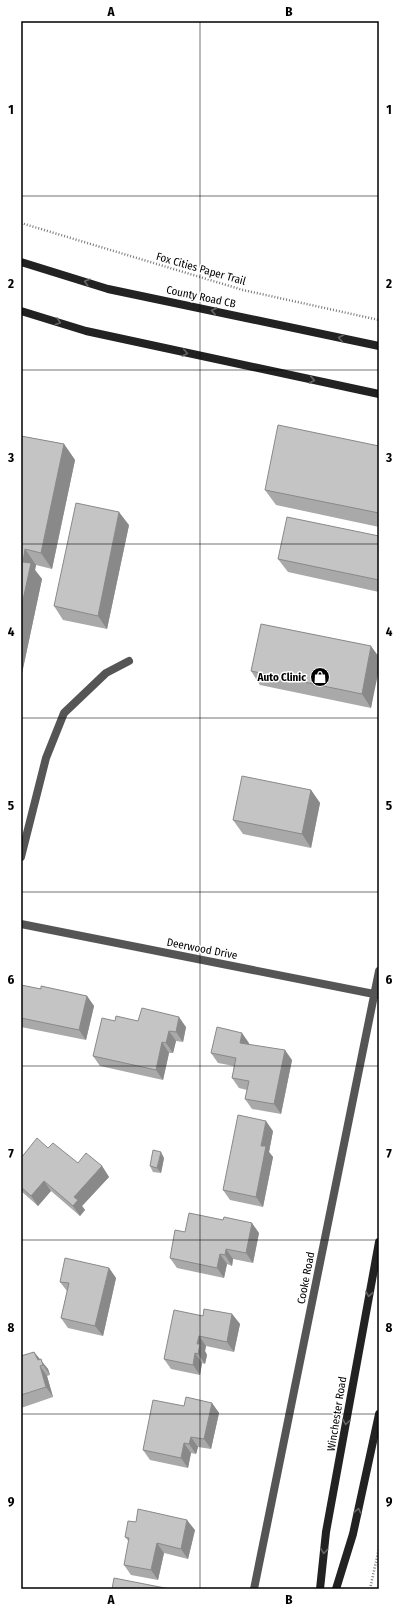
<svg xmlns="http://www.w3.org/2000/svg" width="400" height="1610" font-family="'Fira Sans Condensed',sans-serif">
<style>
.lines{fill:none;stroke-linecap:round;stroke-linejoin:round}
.path{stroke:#777;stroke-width:2.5;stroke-dasharray:1 2;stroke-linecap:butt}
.lane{stroke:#555;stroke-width:8}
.street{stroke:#555;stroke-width:8}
.secondary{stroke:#222;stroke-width:8}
.wall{fill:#a9a9a9}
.shaded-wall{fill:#898989}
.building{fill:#c4c4c4;stroke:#898989}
.oneway{stroke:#646464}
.grid{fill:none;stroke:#000;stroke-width:1;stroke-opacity:0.55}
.labels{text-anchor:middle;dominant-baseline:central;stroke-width:3;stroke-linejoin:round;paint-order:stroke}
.street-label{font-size:11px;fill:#000;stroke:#fff}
.poi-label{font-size:11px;font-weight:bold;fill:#000;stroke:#fff;text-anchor:end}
.neatline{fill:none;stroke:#000;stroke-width:1.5}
.grid-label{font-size:13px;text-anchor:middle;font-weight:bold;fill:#000}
</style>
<rect width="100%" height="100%" fill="#fff"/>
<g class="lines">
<path class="path" d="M 21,223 L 243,290 L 379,320
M 370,1589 L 379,1548"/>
<path class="lane" d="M 21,857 L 46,758 L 64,713 L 106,673 L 129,661"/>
<path class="street" d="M 21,924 L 379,995
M 254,1589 L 379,971"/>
<path class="secondary" d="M 21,262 L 108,289 L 379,346
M 21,311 L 86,331 L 379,394
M 320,1589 L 326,1532 L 379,1242
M 336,1589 L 353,1534 L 379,1414"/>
</g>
<path class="wall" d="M 21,436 L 64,444 L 75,460 L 52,569 L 36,565 L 35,570 L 42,579 L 21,678 Z
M 379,446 L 379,527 L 276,505 L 265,490 Z
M 129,525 L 107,629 L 63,620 L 54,606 Z
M 379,536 L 379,592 L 288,572 L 278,559 Z
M 379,657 L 371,708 L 260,685 L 251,671 Z
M 311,790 L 320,803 L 311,848 L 243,834 L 233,820 Z
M 21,985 L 41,989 L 87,996 L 94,1006 L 86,1040 L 21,1027 Z
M 115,1021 L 138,1021 L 186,1027 L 183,1042 L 176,1041 L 173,1053 L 169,1053 L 163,1080 L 100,1066 L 93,1056 Z
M 249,1043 L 249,1045 L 292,1060 L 281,1114 L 252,1109 L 245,1099 L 247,1090 L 239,1088 L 232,1078 L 234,1066 L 218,1063 L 211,1053 Z
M 273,1131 L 269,1152 L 273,1157 L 263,1207 L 230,1200 L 223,1190 Z
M 48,1148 L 78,1163 L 102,1166 L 109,1177 L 82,1206 L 85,1210 L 80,1216 L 51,1191 L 38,1206 L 21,1191 L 21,1158 Z
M 164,1158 L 161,1173 L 153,1172 L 150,1166 Z
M 185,1232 L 259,1233 L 253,1263 L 233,1259 L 232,1266 L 227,1264 L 224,1278 L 177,1268 L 170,1258 Z
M 109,1268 L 116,1278 L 103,1336 L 68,1328 L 61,1318 L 67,1291 L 60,1282 Z
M 232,1314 L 240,1324 L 234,1352 L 206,1346 L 205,1351 L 207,1355 L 205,1364 L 202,1363 L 200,1375 L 171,1369 L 164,1359 L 203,1316 Z
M 34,1352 L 48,1369 L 50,1375 L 47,1376 L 53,1397 L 21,1408 L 21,1356 Z
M 212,1403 L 219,1413 L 211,1449 L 198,1447 L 196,1454 L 191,1453 L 188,1468 L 150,1460 L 143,1450 L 184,1406 Z
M 136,1522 L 195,1530 L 188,1559 L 164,1553 L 158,1580 L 131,1575 L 124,1565 L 129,1542 L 125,1537 Z"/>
<path class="shaded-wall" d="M 64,444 L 75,460 L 52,569 L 41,553 Z
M 119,512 L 129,525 L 107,629 L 98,616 Z
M 25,549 L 36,565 L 35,570 L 42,579 L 21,678 L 21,609 L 23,562 Z
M 371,646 L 379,657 L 379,669 L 371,708 L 362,694 Z
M 311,790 L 320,803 L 311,848 L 302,834 Z
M 87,996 L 94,1006 L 86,1040 L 79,1030 Z
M 179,1017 L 186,1027 L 183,1042 L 176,1032 Z
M 169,1031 L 176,1041 L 173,1053 L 166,1043 Z
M 242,1033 L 249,1043 L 247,1053 L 240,1043 Z
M 162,1042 L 169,1053 L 163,1080 L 156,1070 Z
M 285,1050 L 292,1060 L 281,1114 L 274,1104 Z
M 266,1121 L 273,1131 L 269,1152 L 273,1157 L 263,1207 L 256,1197 L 261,1146 Z
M 161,1152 L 164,1158 L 161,1173 L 157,1168 Z
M 102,1166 L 109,1177 L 82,1206 L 85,1210 L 80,1216 L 73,1206 L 74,1197 Z
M 44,1181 L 51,1191 L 38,1206 L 31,1196 Z
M 252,1223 L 259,1233 L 253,1263 L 246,1253 Z
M 226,1249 L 233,1259 L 232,1266 L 225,1255 Z
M 220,1254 L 227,1264 L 224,1278 L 217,1268 Z
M 109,1268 L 116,1278 L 103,1336 L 95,1326 Z
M 232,1314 L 240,1324 L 234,1352 L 227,1342 Z
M 199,1336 L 206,1346 L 205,1351 L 207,1355 L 205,1364 L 198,1354 L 197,1344 Z
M 34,1352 L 48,1369 L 50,1375 L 43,1365 L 38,1360 Z
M 195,1353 L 202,1363 L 200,1375 L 193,1365 Z
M 40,1366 L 47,1376 L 53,1397 L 46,1387 Z
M 212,1403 L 219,1413 L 211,1449 L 204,1439 Z
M 191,1437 L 198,1447 L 196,1454 L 189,1444 Z
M 184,1443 L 191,1453 L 188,1468 L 181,1458 Z
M 187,1520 L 195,1530 L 188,1559 L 181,1549 Z
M 157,1543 L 164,1553 L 158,1580 L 151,1570 Z"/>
<path class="building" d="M 278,425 L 379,446 L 379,513 L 265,490 Z
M 21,436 L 64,444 L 41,553 L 25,549 L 23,562 L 31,563 L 21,609 Z
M 76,503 L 119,512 L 98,616 L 54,606 Z
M 287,517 L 379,536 L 379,580 L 278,559 Z
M 261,624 L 371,646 L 362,694 L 251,671 Z
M 242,776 L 311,790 L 302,834 L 233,820 Z
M 21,985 L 41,989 L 41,986 L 87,996 L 79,1030 L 21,1018 Z
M 142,1008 L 179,1017 L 176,1032 L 169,1031 L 166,1043 L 162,1042 L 156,1070 L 93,1056 L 102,1018 L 115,1021 L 116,1016 L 138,1021 Z
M 217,1027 L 242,1033 L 240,1043 L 285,1050 L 274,1104 L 245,1099 L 249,1081 L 232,1078 L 236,1058 L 211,1053 Z
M 238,1115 L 266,1121 L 261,1146 L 266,1146 L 256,1197 L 223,1190 Z
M 37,1138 L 48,1148 L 53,1143 L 78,1163 L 86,1153 L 102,1166 L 74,1197 L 78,1200 L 73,1206 L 44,1181 L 31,1196 L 21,1187 L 21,1158 Z
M 153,1150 L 161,1152 L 157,1168 L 150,1166 Z
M 189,1213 L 223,1220 L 224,1217 L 252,1223 L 246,1253 L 226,1249 L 225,1255 L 220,1254 L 217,1268 L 170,1258 L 175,1230 L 185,1232 Z
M 65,1258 L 109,1268 L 95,1326 L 61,1318 L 69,1283 L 60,1282 Z
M 204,1309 L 232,1314 L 227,1342 L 199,1336 L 197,1344 L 200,1344 L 198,1354 L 195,1353 L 193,1365 L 164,1359 L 174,1310 L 203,1316 Z
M 34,1352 L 38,1360 L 41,1359 L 43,1365 L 40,1366 L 46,1387 L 21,1395 L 21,1356 Z
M 186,1397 L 212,1403 L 204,1439 L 191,1437 L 189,1444 L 184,1443 L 181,1458 L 143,1450 L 153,1400 L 184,1406 Z
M 138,1509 L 187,1520 L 181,1549 L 157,1543 L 151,1570 L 124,1565 L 129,1538 L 125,1537 L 128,1521 L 136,1522 Z
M 114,1578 L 170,1589 L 112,1589 Z"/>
<defs><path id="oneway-chevron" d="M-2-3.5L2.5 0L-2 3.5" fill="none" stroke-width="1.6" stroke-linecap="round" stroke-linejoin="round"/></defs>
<g class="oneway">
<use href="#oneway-chevron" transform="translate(87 282) rotate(-163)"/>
<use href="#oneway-chevron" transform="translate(214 311) rotate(-168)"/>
<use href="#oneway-chevron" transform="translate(58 322) rotate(17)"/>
<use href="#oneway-chevron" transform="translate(341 338) rotate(-168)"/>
<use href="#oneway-chevron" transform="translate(185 353) rotate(12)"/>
<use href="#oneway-chevron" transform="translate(312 380) rotate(12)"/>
<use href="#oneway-chevron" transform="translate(369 1294) rotate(101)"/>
<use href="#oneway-chevron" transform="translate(346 1422) rotate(99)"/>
<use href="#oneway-chevron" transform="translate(358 1511) rotate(-78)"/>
<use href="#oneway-chevron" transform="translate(324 1551) rotate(96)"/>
</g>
<path class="grid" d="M 200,21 L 200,1589M 21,196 L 379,196M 21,370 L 379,370M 21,544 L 379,544M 21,718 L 379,718M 21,892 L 379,892M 21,1066 L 379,1066M 21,1240 L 379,1240M 21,1414 L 379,1414"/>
<defs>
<g id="shop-disc" transform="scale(1)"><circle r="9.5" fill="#000" stroke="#fff"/><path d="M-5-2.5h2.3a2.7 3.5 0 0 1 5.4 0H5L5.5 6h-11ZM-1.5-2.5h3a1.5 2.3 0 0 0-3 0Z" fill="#fff"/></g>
</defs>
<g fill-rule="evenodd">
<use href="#shop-disc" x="320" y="677"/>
</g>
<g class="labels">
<g class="street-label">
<text transform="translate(201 269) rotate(16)">Fox Cities Paper Trail</text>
<text transform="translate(201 297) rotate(12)">County Road CB</text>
<text transform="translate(202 949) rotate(11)">Deerwood Drive</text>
<text transform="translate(306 1278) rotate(-79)">Cooke Road</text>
<text transform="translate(337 1414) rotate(-81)">Winchester Road</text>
</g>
<g class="poi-label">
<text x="306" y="677">Auto Clinic</text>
</g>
</g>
<rect width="400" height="1610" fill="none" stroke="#ffffff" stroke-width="44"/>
<rect x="22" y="22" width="356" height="1566" class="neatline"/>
<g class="grid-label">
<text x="111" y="16">A</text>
<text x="289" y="16">B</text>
<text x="11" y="114">1</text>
<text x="389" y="114">1</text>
<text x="11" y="288">2</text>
<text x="389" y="288">2</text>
<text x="11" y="462">3</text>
<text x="389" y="462">3</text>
<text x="11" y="636">4</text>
<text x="389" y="636">4</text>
<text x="11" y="810">5</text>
<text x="389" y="810">5</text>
<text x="11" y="984">6</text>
<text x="389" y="984">6</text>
<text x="11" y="1158">7</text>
<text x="389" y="1158">7</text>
<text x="11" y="1332">8</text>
<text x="389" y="1332">8</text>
<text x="11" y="1506">9</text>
<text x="389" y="1506">9</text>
<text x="111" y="1604">A</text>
<text x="289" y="1604">B</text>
</g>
</svg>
